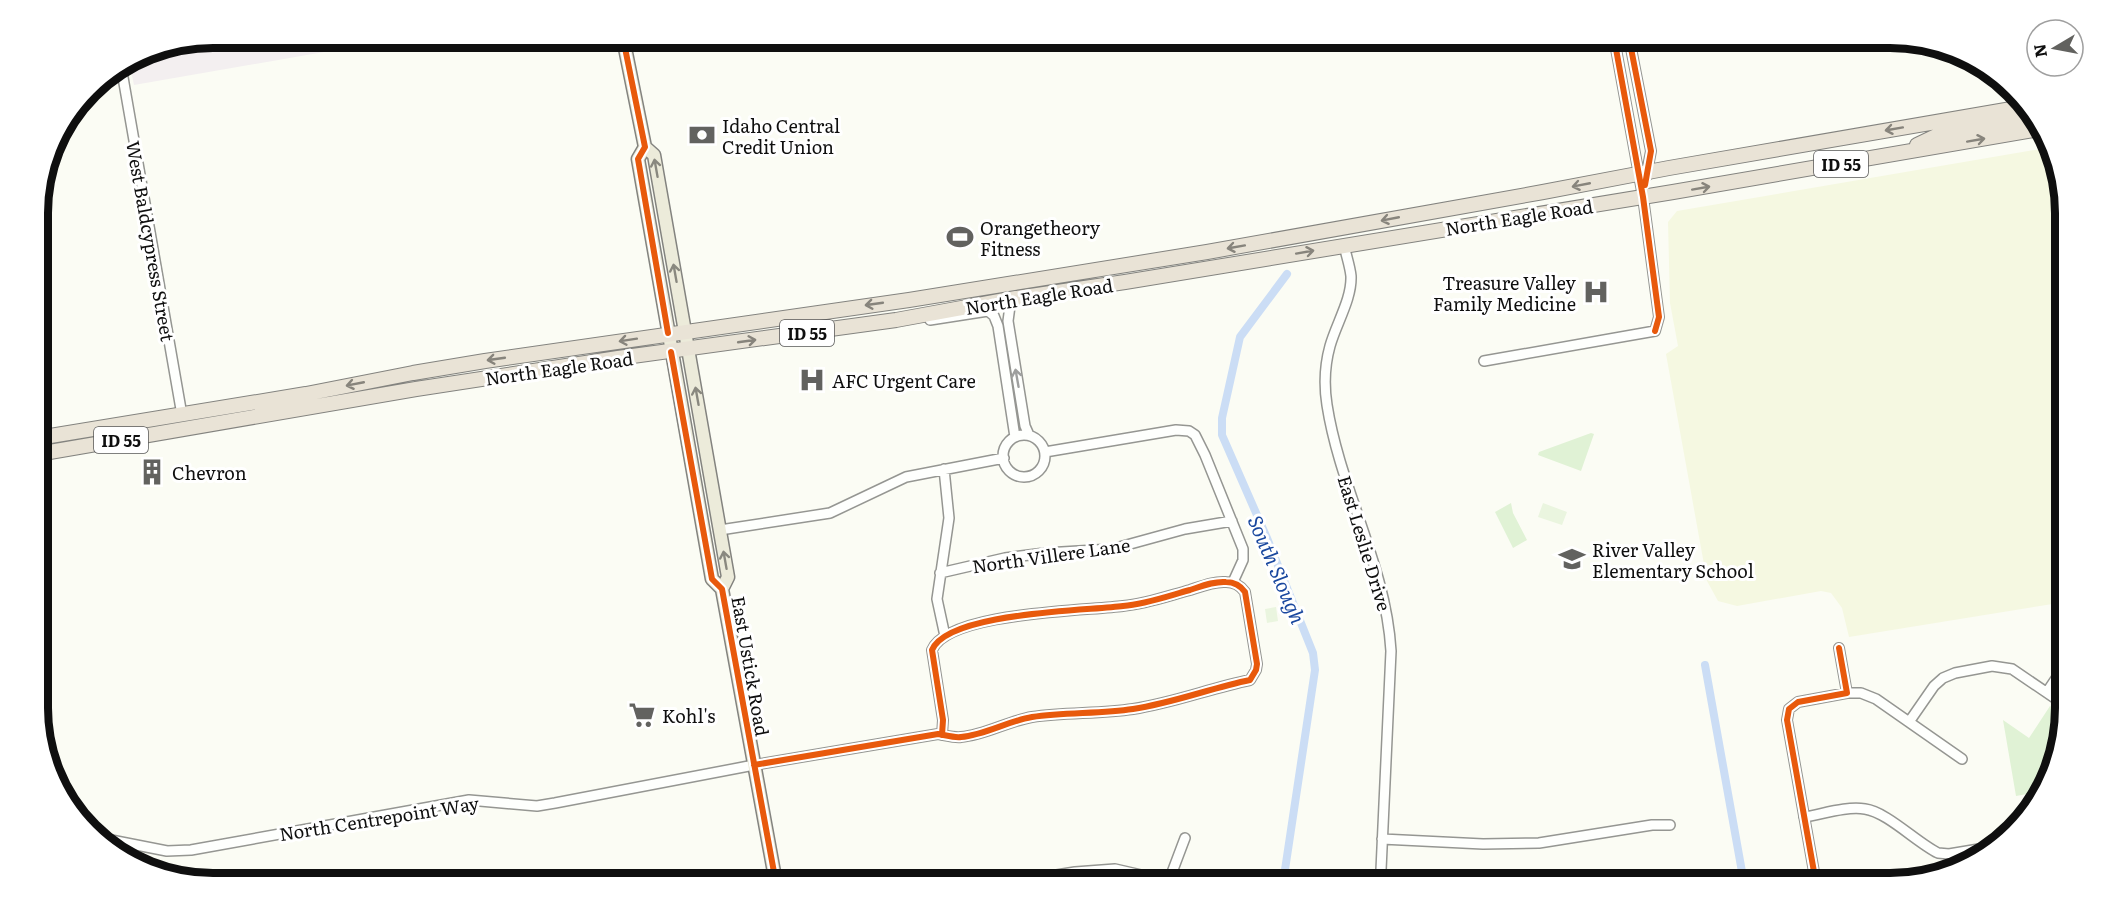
<svg xmlns="http://www.w3.org/2000/svg" width="2103" height="921" font-family="Literata,serif">
<style>
.industrial{fill:#f3eff0}
.farmland{fill:#f5f8e1}
.green{fill:#e0f2d5}
.pitch{fill:#eaf5df}
.lines{fill:none;stroke-linecap:round;stroke-linejoin:round}
.canal{stroke:#cbddf5;stroke-width:8}
.minor-casing{stroke:#959692;stroke-width:12}
.major-casing{stroke:#83837f;stroke-width:15}
.highway-casing{stroke:#83837f;stroke-width:16}
.minor{stroke:#fefffd;stroke-width:9}
.major{stroke:#ecebda;stroke-width:12}
.highway{stroke:#e9e3d6;stroke-width:14}
.cycleway-casing{stroke:#fff;stroke-width:10}
.cycleway{stroke:#e8590c;stroke-width:6}
.oneway{stroke:#87847c}
.oneway2{stroke:#89887f}
.oneway3{stroke:#9e9f9e}
.labels{text-anchor:middle;dominant-baseline:central;stroke-width:6;stroke-linejoin:round;paint-order:stroke}
.shield{fill:#fff;stroke:#575757;stroke-width:1.5}
.shield-label{font-size:16px;font-weight:bold;fill:#0f0f0f}
.poi-label{font-size:18px;fill:#0f0f0f;stroke:#fff;text-anchor:start}
.street-label{font-size:18px;fill:#0f0f0f;stroke:#fff}
.water-label{font-size:20px;font-style:italic;fill:#1a489f;stroke:#fff}
.rim{fill:none;stroke:#0f0f0f;stroke-width:8}
</style>
<rect width="100%" height="100%" fill="#fbfcf4"/>
<path class="industrial" d="M 213,38 L 339,38 L 341,49 L 134,85 L 129,61 L 146,51 Z"/>
<path class="farmland" d="M 2046,148 L 2064,190 L 2065,602 L 1849,637 L 1842,608 L 1831,593 L 1821,591 L 1737,606 L 1718,601 L 1707,581 L 1666,354 L 1678,346 L 1670,303 L 1668,222 L 1677,211 Z"/>
<path class="green" d="M 1591,433 L 1594,434 L 1581,471 L 1538,455 L 1539,452 Z
M 1511,503 L 1513,513 L 1527,540 L 1513,548 L 1495,512 Z
M 2050,706 L 2064,716 L 2061,729 L 2046,750 L 2056,757 L 2052,775 L 2039,792 L 2016,796 L 2003,720 L 2029,738 Z"/>
<path class="pitch" d="M 1543,503 L 1567,512 L 1562,525 L 1538,517 Z
M 1276,607 L 1278,621 L 1267,623 L 1265,609 Z"/>
<g class="lines">
<path class="canal" d="M 1705,665 L 1744,883
M 1283,883 L 1315,670 L 1313,653 L 1267,538 L 1222,435 L 1222,418 L 1240,337 L 1287,274"/>
<g class="minor-casing">
<path id="minor" d="M 758,38 L 758,40
M 1629,38 L 1651,151 L 1646,177
M 121,66 L 182,415
M 1344,245 C 1346,255 1350,266 1351,276 C 1352,299 1336,324 1330,346 C 1325,364 1324,386 1327,405 C 1340,489 1386,565 1391,651 L 1381,870 L 1378,883
M 1016,298 L 1010,306 L 1008,321 L 1025,426 L 1029,435
M 930,320 L 988,311 L 994,316 L 998,326 L 1015,437
M 1484,361 L 1655,331 L 1659,317 L 1643,197 L 1614,38
M1003 456a21 21 0 1 1 42 0a21 21 0 1 1-42 0Z
M 1045,452 L 1176,430 L 1189,431 L 1195,435 L 1205,455 L 1243,549 L 1243,560 L 1233,582
M 944,469 L 949,518 L 937,599 L 945,636
M 720,530 L 830,513 L 906,477 L 1004,458
M 940,573 L 1005,558 L 1045,553 L 1112,549 L 1185,529 L 1232,521
M 1839,648 L 1847,693
M 2047,692 L 2065,665
M 1909,722 L 1934,686 L 1943,678 L 1955,673 L 1992,666 L 2012,669 L 2065,705
M 1804,817 C 1823,814 1846,806 1865,809 C 1887,812 1916,842 1938,853 L 1949,854 L 1997,846
M 106,839 L 167,851 L 191,850 L 469,800 L 537,806 L 555,803 L 754,765 L 938,734 C 945,735 954,738 961,737 C 985,735 1008,721 1032,717 C 1066,712 1100,714 1133,709 C 1173,703 1211,688 1250,680 L 1256,670 L 1257,664 L 1245,592 C 1240,585 1234,582 1226,582 C 1214,581 1202,586 1190,590 C 1168,596 1146,604 1123,606 C 1085,611 948,612 932,650 L 943,720 L 942,735
M 1382,839 L 1483,844 L 1539,843 L 1652,825 L 1670,825
M 1007,883 L 1075,872 L 1115,869 L 1176,883
M 1168,883 L 1185,838
M 1816,883 L 1787,720 L 1789,709 L 1798,702 L 1847,693 L 1861,693 L 1876,699 L 1962,759"/>
</g>
<g class="major-casing">
<path id="major" d="M 623,38 L 645,147 L 654,155 L 728,577 L 722,589
M 645,147 L 638,159 L 712,579 L 722,589 L 776,883"/>
</g>
<g class="highway-casing">
<path id="highway" d="M 1917,145 L 1938,135 L 2034,118
M 38,438 L 306,394 L 413,373 L 485,361 L 909,300 L 1207,252 L 1543,192 L 1669,168 L 2029,106
M 38,454 L 416,389 L 618,358 L 896,320 L 1016,298 L 1125,282 L 1673,192 L 2039,129"/>
</g>
<use href="#minor" class="minor"/>
<use href="#major" class="major"/>
<use href="#highway" class="highway"/>
<g class="cycleway-casing">
<path id="cycleway" d="M 623,38 L 645,147 L 638,159 L 668,333
M 1614,38 L 1643,197 L 1659,317 L 1655,331
M 1629,38 L 1651,151 L 1645,185
M 671,352 L 712,579 L 722,589 L 776,883
M 754,765 L 938,734 C 945,735 954,738 961,737 C 985,735 1008,721 1032,717 C 1066,712 1100,714 1133,709 C 1173,703 1211,688 1250,680 L 1256,670 L 1257,664 L 1245,592 C 1240,585 1234,582 1226,582 C 1214,581 1202,586 1190,590 C 1168,596 1146,604 1123,606 C 1085,611 948,612 932,650 L 943,720 L 942,735
M 1816,883 L 1787,720 L 1789,709 L 1798,702 L 1847,693 L 1839,648"/>
</g>
<use href="#cycleway" class="cycleway"/>
</g>
<defs><path id="oneway-shaft" d="M-6 0H5M1.5-3L5.5 0L1.5 3" fill="none" stroke-width="1.6" stroke-linecap="round" stroke-linejoin="round" transform="scale(1.5)"/></defs>
<g class="oneway">
<use href="#oneway-shaft" transform="translate(1894 129) rotate(170)"/>
<use href="#oneway-shaft" transform="translate(1976 140) rotate(-10)"/>
<use href="#oneway-shaft" transform="translate(1581 185) rotate(169)"/>
<use href="#oneway-shaft" transform="translate(1701 188) rotate(-10)"/>
<use href="#oneway-shaft" transform="translate(1390 219) rotate(169)"/>
<use href="#oneway-shaft" transform="translate(1236 247) rotate(170)"/>
<use href="#oneway-shaft" transform="translate(1305 252) rotate(-10)"/>
<use href="#oneway-shaft" transform="translate(874 304) rotate(172)"/>
<use href="#oneway-shaft" transform="translate(628 340) rotate(171)"/>
<use href="#oneway-shaft" transform="translate(747 341) rotate(-8)"/>
<use href="#oneway-shaft" transform="translate(496 359) rotate(172)"/>
<use href="#oneway-shaft" transform="translate(355 384) rotate(169)"/>
</g>
<g class="oneway2">
<use href="#oneway-shaft" transform="translate(656 168) rotate(-100)"/>
<use href="#oneway-shaft" transform="translate(675 273) rotate(-100)"/>
<use href="#oneway-shaft" transform="translate(697 396) rotate(-100)"/>
<use href="#oneway-shaft" transform="translate(725 560) rotate(-100)"/>
</g>
<use class="oneway3" href="#oneway-shaft" transform="translate(1017 378) rotate(-100)"/>
<defs>
<g id="bank-bare" transform="scale(2.07)"><path d="M-6-4H6V4H-6ZM0-2.3a2.3 2.3 0 1 0 0 4.6a2.3 2.3 0 1 0 0-4.6Z" fill="#62625f" stroke="#fff" stroke-width="2.5" paint-order="stroke"/></g>
<g id="stadium-bare" transform="scale(2.07)"><path d="M0-5a6.5 5 0 1 0 0 10a6.5 5 0 1 0 0-10ZM-3.5-1.8h7v3.6h-7Z" fill="#62625f" stroke="#fff" stroke-width="2.5" paint-order="stroke"/></g>
<g id="hospital-bare" transform="scale(2.07)"><path d="M-5-5h3v3.5h4V-5h3V5h-3V1.5h-4V5h-3Z" fill="#62625f" stroke="#fff" stroke-width="2.5" paint-order="stroke"/></g>
<g id="building-bare" transform="scale(2.07)"><path d="M-4-6H4V6H1V3H-1V6H-4ZM-2.5-4.3h1.7v1.8h-1.7ZM.8-4.3h1.7v1.8H.8ZM-2.5-1h1.7V.8h-1.7ZM.8-1h1.7V.8H.8Z" fill="#62625f" stroke="#fff" stroke-width="2.5" paint-order="stroke"/></g>
<g id="school-bare" transform="scale(2.07)"><path d="M0-5L7-2L0 1L-7-2ZM-4 1L0 2.5L4 1V4Q0 6-4 4Z" fill="#62625f" stroke="#fff" stroke-width="2.5" paint-order="stroke"/></g>
<g id="supermarket-bare" transform="scale(2.07)"><path d="M-6-5.5h2.5l.6 2H6L4.5 2H-2.5L-4.4-4H-6ZM-1.5 3.2a1.3 1.3 0 1 0 .1 0ZM3 3.2a1.3 1.3 0 1 0 .1 0Z" fill="#62625f" stroke="#fff" stroke-width="2.5" paint-order="stroke"/></g>
</defs>
<g fill-rule="evenodd">
<use href="#bank-bare" x="702" y="135"/>
<use href="#stadium-bare" x="960" y="237"/>
<use href="#hospital-bare" x="1596" y="292"/>
<use href="#hospital-bare" x="812" y="380"/>
<use href="#building-bare" x="152" y="472"/>
<use href="#school-bare" x="1572" y="559"/>
<use href="#supermarket-bare" x="642" y="715"/>
</g>
<g class="labels">
<g class="shield">
<rect x="1814" y="151" width="54" height="26" rx="4.5"/>
<rect x="780" y="320" width="54" height="26" rx="4.5"/>
<rect x="94" y="427" width="54" height="26" rx="4.5"/>
</g>
<g class="shield-label">
<text x="1841" y="164">ID 55</text>
<text x="807" y="333">ID 55</text>
<text x="121" y="440">ID 55</text>
</g>
<g class="poi-label">
<text x="722" y="125">Idaho Central<tspan x="722" dy="21">Credit Union</tspan></text>
<text x="980" y="227">Orangetheory<tspan x="980" dy="21">Fitness</tspan></text>
<text x="1576" y="282" text-anchor="end">Treasure Valley<tspan x="1576" dy="21">Family Medicine</tspan></text>
<text x="832" y="380">AFC Urgent Care</text>
<text x="172" y="472">Chevron</text>
<text x="1592" y="549">River Valley<tspan x="1592" dy="21">Elementary School</tspan></text>
<text x="662" y="715">Kohl's</text>
</g>
<g class="street-label">
<text transform="translate(1519 217) rotate(-9)">North Eagle Road</text>
<text transform="translate(151 241) rotate(80)">West Baldcypress Street</text>
<text transform="translate(1039 296) rotate(-9)">North Eagle Road</text>
<text transform="translate(559 368) rotate(-8)">North Eagle Road</text>
<text transform="translate(1365 543) rotate(73)">East Leslie Drive</text>
<text transform="translate(1051 555) rotate(-8)">North Villere Lane</text>
<text transform="translate(751 666) rotate(80)">East Ustick Road</text>
<text transform="translate(379 818) rotate(-9)">North Centrepoint Way</text>
</g>
<g class="water-label">
<text transform="translate(1278 569) rotate(67)">South Slough</text>
</g>
</g>
<path d="M0 0H2103V921H0ZM213 48H1890A165 165 0 0 1 2055 213V708A165 165 0 0 1 1890 873H213A165 165 0 0 1 48 708V213A165 165 0 0 1 213 48Z" fill="#fff" fill-rule="evenodd"/>
<path class="rim" d="M213 48H1890A165 165 0 0 1 2055 213V708A165 165 0 0 1 1890 873H213A165 165 0 0 1 48 708V213A165 165 0 0 1 213 48Z"/>
<g transform="translate(2055 48) rotate(260)"><circle r="28" fill="#ffffff" stroke="#9f9f9f" stroke-width="1.5"/>
<path d="M0-4.5L10 22L0 15L-10 22Z" fill="#62625f"/>
<text y="-9" font-size="16" font-weight="bold" text-anchor="middle" fill="#0f0f0f">N</text>
</g>
</svg>
